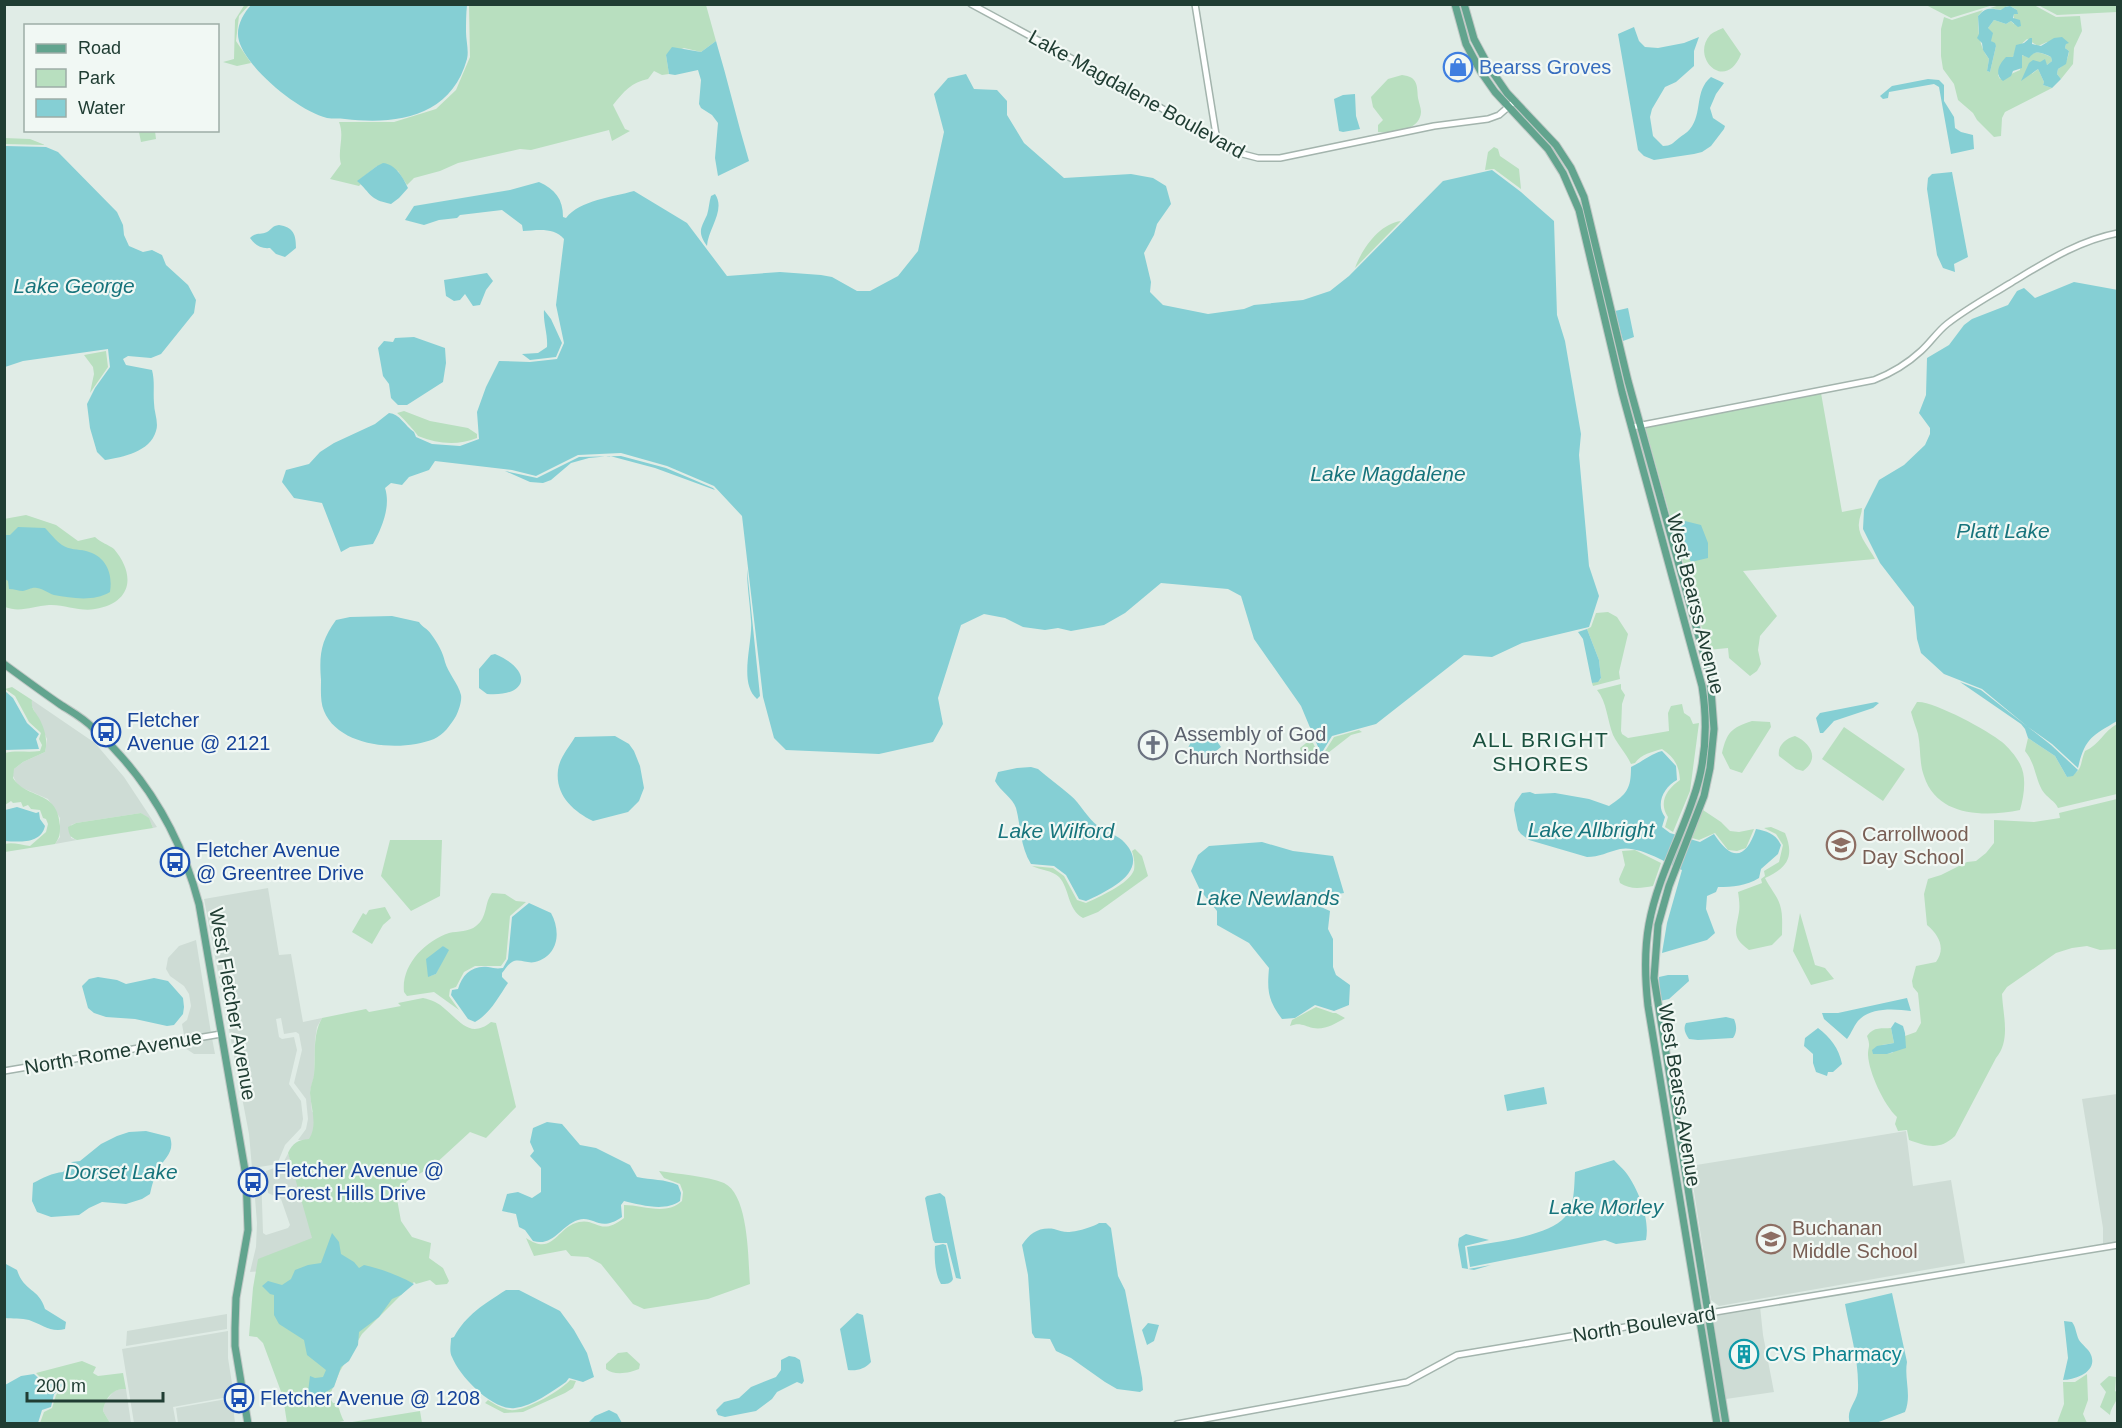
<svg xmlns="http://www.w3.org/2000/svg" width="2122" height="1428" font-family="Helvetica,sans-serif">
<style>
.built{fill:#cedcd5}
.green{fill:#b8dfbf;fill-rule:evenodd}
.water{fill:#85cfd4}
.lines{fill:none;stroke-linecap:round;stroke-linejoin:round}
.minor-casing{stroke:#a3b4ad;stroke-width:8}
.major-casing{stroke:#c1c9c6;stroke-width:9}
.minor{stroke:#fff;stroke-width:5}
.major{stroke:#62a48e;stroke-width:7}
.labels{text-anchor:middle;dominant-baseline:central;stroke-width:4.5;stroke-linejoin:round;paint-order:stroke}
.shop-label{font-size:20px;fill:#366cbe;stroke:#f1f8f4;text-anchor:start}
.street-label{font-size:20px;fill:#203d33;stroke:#f1f8f4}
.transit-label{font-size:20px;fill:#164399;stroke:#f1f8f4;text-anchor:start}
.worship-label{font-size:20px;fill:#5b616d;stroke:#f1f8f4;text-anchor:start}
.education-label{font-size:20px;fill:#785e54;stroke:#f1f8f4;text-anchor:start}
.culture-label{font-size:20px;fill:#0d838f;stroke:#f1f8f4;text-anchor:start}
.water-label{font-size:21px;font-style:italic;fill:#17747c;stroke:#f1f8f4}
.neighbourhood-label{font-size:21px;letter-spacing:1.5px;fill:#1b513f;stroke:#f1f8f4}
</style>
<rect width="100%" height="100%" fill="#e0ece6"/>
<path class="built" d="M 32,700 L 95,743 L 124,777 L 157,827 L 153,828 L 149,819 L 141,813 L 76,823 L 71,825 L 71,838 L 77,840 L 55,844 L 60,837 L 60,818 L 48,799 L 18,786 L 12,774 L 14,769 L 23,762 L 45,752 L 47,739 L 32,706 Z
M 268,888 L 279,955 L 291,954 L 303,1022 L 322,1018 L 317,1027 L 315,1040 L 314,1077 L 310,1091 L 312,1112 L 321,1115 L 349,1142 L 298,1140 L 306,1129 L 308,1119 L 306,1099 L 294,1083 L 302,1050 L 299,1034 L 296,1032 L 284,1034 L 281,1018 L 276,1019 L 279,1037 L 282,1039 L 294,1037 L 297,1050 L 289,1084 L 301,1101 L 303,1119 L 301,1128 L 285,1145 L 278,1162 L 272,1165 L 252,1168 L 249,1134 L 204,899 Z
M 196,940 L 211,1033 L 181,1038 L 184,1035 L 182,1024 L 187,1020 L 191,1006 L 189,994 L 184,986 L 170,976 L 166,969 L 167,964 L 168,958 L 179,946 Z
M 212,1038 L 215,1054 L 194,1054 L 182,1046 L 182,1043 Z
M 2117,1094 L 2117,1242 L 2103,1245 L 2103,1228 L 2082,1099 Z
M 1906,1131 L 1913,1186 L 1951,1180 L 1965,1263 L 1719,1306 L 1711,1300 L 1690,1166 Z
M 292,1146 L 288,1153 L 305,1205 L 316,1232 L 310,1243 L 262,1271 L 250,1272 L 256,1247 L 257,1223 L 253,1173 L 261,1172 L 263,1233 L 266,1235 L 288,1228 L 290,1225 L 281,1199 L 268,1193 L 266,1171 L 282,1165 Z
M 1760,1306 L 1763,1335 L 1774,1392 L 1726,1399 L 1713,1315 Z
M 227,1314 L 227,1329 L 126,1346 L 127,1331 Z
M 228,1331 L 228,1358 L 234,1396 L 173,1407 L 176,1423 L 134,1423 L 122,1349 Z
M 121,1389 L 126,1389 L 131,1423 L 110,1423 L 103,1411 L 105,1402 L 114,1391 Z
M 232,1398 L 235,1423 L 178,1423 L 176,1408 Z"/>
<path class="green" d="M 245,4 L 249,5 L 239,16 L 236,41 L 251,63 L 237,66 L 223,62 L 234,59 L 235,20 Z
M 469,5 L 706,5 L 716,41 L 701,52 L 684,48 L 666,55 L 669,74 L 662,75 L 654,71 L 648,79 C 632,82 623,92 613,105 L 625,129 L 630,131 L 612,141 L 609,130 L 531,150 L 520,149 L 458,163 L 440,171 L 414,178 L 407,185 L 398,171 L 377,166 L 358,181 L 361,184 L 359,186 L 330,179 L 341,164 C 337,150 345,137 339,122 L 394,122 L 436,109 L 456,90 L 470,57 Z
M 1926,5 L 1993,5 L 1951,18 Z
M 2000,5 L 2034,5 L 2056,17 L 2080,16 L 2082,31 L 2074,48 L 2073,64 L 2061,79 L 2057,74 L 2058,69 C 2065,65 2068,60 2069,51 L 2065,48 L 2066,44 L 2047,42 L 2038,46 L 2027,39 L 2016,49 L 2013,57 L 1998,75 L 2000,79 L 2020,70 L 2021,55 L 2029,57 C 2035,49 2043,53 2051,57 L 2052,61 L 2047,65 L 2042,61 L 2032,74 L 2038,69 L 2044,82 L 2043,85 L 2052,88 L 2005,112 L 2002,118 L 2001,136 L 1994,137 L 1977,120 L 1973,113 L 1958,100 L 1954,84 L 1943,69 L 1941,56 L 1941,29 L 1944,17 L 1952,20 L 1983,10 L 1978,16 C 1978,32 1979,47 1989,59 L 1987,71 L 1990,72 L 1996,46 L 1991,41 L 1988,28 L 1994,20 L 2006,24 L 2011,21 L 2014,24 L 2014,14 L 2017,10 C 2011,6 2007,4 2002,10 L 1990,8 Z
M 2038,5 L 2117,5 L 2117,12 L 2057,15 Z
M 1723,28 L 1741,54 C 1726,93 1690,58 1710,35 C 1713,32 1719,30 1723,28 Z
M 1402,75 C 1418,77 1417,85 1418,98 C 1419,103 1421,108 1421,112 C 1420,131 1393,133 1378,132 L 1378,125 L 1383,120 L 1373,107 L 1371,97 L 1388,79 Z
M 147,130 L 155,131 L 156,139 L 141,142 L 139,132 Z
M 4,138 L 30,139 L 45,145 L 5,144 Z
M 1494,147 L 1498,149 L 1500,156 L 1519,169 L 1521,189 L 1494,169 L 1485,170 L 1488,152 Z
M 1401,221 L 1355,268 C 1362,249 1379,224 1401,221 Z
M 106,351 L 108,367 L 90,393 L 94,374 L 93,367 L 84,355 Z
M 1821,393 L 1842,512 L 1862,508 C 1862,513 1859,518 1859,523 C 1857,535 1870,549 1875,559 L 1743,571 L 1777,616 L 1760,636 L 1758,650 L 1761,664 L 1757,671 L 1750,676 L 1729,658 L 1728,648 L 1708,650 L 1645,427 Z
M 404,411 L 430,421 L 468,428 L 477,434 L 477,438 C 457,446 438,444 418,436 C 417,433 400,415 397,413 Z
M 26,515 L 56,525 L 78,541 L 95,537 C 100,542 109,545 114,549 C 136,575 132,603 95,609 C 80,612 64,604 49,605 C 33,606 20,613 5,607 L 4,519 Z
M 1608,612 L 1617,617 L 1628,634 L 1619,672 L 1620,679 L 1593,686 L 1592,683 L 1600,680 L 1601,678 L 1599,660 L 1587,629 L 1591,627 L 1596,613 Z
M 1621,684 L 1621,689 L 1625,695 L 1622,704 L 1621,731 L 1622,734 L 1628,738 L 1669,731 L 1668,713 L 1671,706 L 1682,704 L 1684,713 L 1690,717 L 1693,724 L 1699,723 L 1690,791 L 1673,832 L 1665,827 L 1668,817 C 1658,802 1667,789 1680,780 C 1679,765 1674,757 1662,749 C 1652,752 1641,754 1635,763 L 1631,764 C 1626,753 1618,745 1613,735 C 1607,720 1607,702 1597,690 Z
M 12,687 L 32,700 C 31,709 35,711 39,718 C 45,729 48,741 45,752 L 23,762 L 14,769 L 13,778 C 27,800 58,789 60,826 C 60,834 60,837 55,844 L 5,852 L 5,844 C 13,842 21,845 30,846 L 46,832 L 48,824 L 46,819 L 43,818 L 40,810 L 31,809 L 28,805 L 23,807 L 21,802 L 13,803 L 11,801 L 5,805 L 5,753 C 17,750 27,753 40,751 L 42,745 L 39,739 L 41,733 L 29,722 L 15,696 L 5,689 Z
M 1917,702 C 1932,700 1989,731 2002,742 C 2008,747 2016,756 2020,764 C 2027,777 2024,796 2020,810 C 1985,817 1937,817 1924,776 C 1919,763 1921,748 1918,734 C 1916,727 1913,720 1911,712 Z
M 1752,721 L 1770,722 L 1771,727 L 1742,773 L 1730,769 L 1722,753 C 1727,732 1731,728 1752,721 Z
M 2117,724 L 2117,794 L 2058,808 C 2055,801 2047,798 2042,790 C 2035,777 2035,763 2025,751 L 2028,738 L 2055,756 L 2067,777 C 2084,771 2079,765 2085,751 C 2099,745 2104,731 2117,724 Z
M 1844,727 L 1905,769 L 1883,801 L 1822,759 Z
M 1359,730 L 1362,732 L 1351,735 L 1319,760 L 1309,761 L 1303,758 L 1300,748 L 1311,739 L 1319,755 L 1322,756 L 1334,737 Z
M 1795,736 C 1811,743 1820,759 1803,771 L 1796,769 L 1779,756 C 1777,746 1786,738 1795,736 Z
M 2117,799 L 2117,949 L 2100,950 L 2087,946 L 2072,948 L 2056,953 L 2007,987 L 2002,994 C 2003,1016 2011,1040 1996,1058 L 1955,1136 C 1940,1150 1928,1147 1909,1140 L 1907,1130 L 1898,1131 L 1895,1124 L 1897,1117 C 1884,1105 1869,1073 1868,1055 C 1868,1046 1871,1047 1867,1036 C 1874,1026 1882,1029 1891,1028 L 1894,1043 L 1882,1045 L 1883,1054 L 1892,1053 L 1904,1042 L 1905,1036 L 1916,1032 L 1921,1023 L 1918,993 L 1913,987 L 1912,981 L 1916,966 L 1936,962 C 1946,948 1939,935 1927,925 L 1924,894 L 1928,879 L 1941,875 L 1967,862 L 1976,861 L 1986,853 L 1994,843 L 1994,820 L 2034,822 L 2060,818 L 2059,813 Z
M 1703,810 L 1721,822 L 1730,831 L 1739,832 L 1754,829 L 1746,848 L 1737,851 L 1728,850 L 1715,833 L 1699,840 L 1692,838 Z
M 141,813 L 149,818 L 153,828 L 77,840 C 70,837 69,835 68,827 L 76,823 Z
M 1771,827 L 1785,833 C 1795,857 1787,868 1765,878 C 1769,887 1777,895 1780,905 C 1783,914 1782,925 1782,935 L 1772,945 L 1749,950 C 1731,937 1736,931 1739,912 C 1740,906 1739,898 1738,892 L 1762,883 L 1761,879 L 1765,876 L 1764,871 L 1779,862 L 1783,845 L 1776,834 L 1764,828 Z
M 390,840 L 442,840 L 440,896 L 411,911 L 381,876 Z
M 1135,849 L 1142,856 L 1148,876 L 1098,912 L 1083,918 C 1067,909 1070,889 1059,877 C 1052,870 1040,870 1032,866 L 1053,868 L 1064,876 L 1077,900 L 1086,903 C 1099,897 1129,884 1134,870 C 1135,864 1134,857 1132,851 Z
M 1635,850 L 1661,863 L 1653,886 C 1642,888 1630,890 1620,883 L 1619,879 L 1625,865 L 1622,851 Z
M 492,893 L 505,894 L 516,901 L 526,902 L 510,916 L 506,959 L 501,966 L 475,966 L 464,972 L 456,987 L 450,989 L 449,996 L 459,1010 L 434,992 L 407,996 L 404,992 C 401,965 425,941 449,933 C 458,931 469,932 476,926 C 488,917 484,903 492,893 ZM 443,946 L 447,951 L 436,974 L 430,976 Z
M 385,907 L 391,918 L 383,925 L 372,944 L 352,932 L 363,913 L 366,915 L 369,910 Z
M 1800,913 L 1815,965 L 1825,968 L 1834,979 L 1811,985 L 1793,951 Z
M 423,998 C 432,1000 439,1003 445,1009 C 460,1021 470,1039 491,1022 L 496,1023 L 516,1107 L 486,1138 L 470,1132 L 433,1166 L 407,1181 L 397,1199 L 401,1221 L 412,1237 L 431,1243 L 429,1258 L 443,1268 L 449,1281 L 447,1284 L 436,1285 L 430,1280 L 416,1284 L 414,1282 L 362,1334 L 340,1371 L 329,1397 L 333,1403 L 336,1403 C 340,1408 340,1415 344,1421 L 334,1423 L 287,1423 L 283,1397 L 263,1343 L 257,1337 L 249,1336 L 253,1288 L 258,1259 L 312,1238 L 288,1153 C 293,1143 297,1140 309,1139 C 318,1125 311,1109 310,1093 C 310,1087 313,1081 314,1075 C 316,1055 312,1036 322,1018 L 366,1009 L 369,1012 L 401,1006 L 398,1003 Z
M 1316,1007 L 1333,1013 L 1336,1013 L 1345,1018 C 1335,1024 1325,1030 1313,1028 C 1304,1026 1300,1022 1290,1026 L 1292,1020 Z
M 659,1171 C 678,1174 706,1176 724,1183 C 749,1195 748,1259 750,1284 L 708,1299 L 644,1309 L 633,1304 L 601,1264 L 588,1257 L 571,1256 L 566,1250 L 534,1256 L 526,1238 C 554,1257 556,1227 579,1222 C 597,1218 600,1237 624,1218 L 624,1205 C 643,1205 666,1216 682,1201 L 683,1192 L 680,1184 L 664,1178 Z
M 627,1352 L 640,1364 L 639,1369 C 630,1373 614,1376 606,1369 L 606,1364 L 618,1353 Z
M 82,1361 L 96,1367 L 93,1373 L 98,1376 L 123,1373 L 126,1389 C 112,1388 105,1399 103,1411 L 110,1423 L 40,1423 L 44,1412 L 52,1408 L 56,1395 L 66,1384 L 45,1382 L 36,1373 Z
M 2087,1374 L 2088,1400 L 2083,1414 L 2087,1423 L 2057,1423 L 2064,1404 L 2063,1382 L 2075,1382 Z
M 2109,1376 L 2116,1377 L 2115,1391 L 2118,1393 C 2118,1402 2111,1406 2110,1415 L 2100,1407 L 2106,1392 L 2100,1384 Z
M 570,1380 L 576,1381 L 573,1388 L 565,1393 L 523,1412 L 504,1413 L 485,1403 L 488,1400 C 494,1404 503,1409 510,1410 C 524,1412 562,1390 570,1380 Z
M 420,1411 L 422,1423 L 346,1423 Z"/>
<path class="water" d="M 251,5 L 467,5 C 466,14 466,23 466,32 C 466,40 469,51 467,59 C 451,117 397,125 345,119 C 339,118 333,119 327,118 C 299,111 248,70 239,41 C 235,28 243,14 251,5 Z
M 2010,6 L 2017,10 L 2018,14 L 2014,14 L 2013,18 L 2020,20 L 2021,26 L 2018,27 L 2011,21 L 2006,24 L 1994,20 L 1988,28 L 1993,33 L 1991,41 L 1995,43 L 1996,46 L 1990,72 L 1987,71 L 1989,59 L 1983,50 L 1982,43 L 1977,38 L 1979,34 L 1978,16 C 1986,7 1990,8 2001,10 L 2005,7 Z
M 1634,27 L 1639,41 L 1645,47 L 1658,48 L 1684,43 L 1699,37 L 1694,51 L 1694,66 L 1676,82 L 1665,87 L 1652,109 L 1650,117 L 1653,136 L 1663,146 C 1671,146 1673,143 1679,138 C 1682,135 1687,133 1690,129 C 1703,113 1694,91 1711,77 L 1724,83 L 1716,94 L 1710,108 L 1713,118 L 1725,126 L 1724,129 L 1711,146 L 1702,152 L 1694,154 L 1654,160 L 1644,156 L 1638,150 L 1618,34 Z
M 2062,37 L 2069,43 L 2066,44 L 2065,48 L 2069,51 L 2066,64 L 2058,69 L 2057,74 L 2061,79 L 2052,88 L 2043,85 L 2044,82 L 2038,69 L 2021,81 L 2029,63 L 2033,60 L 2040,62 L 2045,59 L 2047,65 L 2052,61 L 2051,57 C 2043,53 2035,49 2029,58 L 2022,55 L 2022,68 L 2013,71 L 2011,76 L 2003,81 C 1994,74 1999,64 2006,57 L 2013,57 L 2016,45 L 2024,43 L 2030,38 L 2032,38 L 2032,44 L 2041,46 L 2054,38 Z
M 716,41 C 728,81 737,121 749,161 L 718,176 L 715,158 L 718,123 L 712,115 L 701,108 L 699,104 L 701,80 L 698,70 L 675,75 L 669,74 L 666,55 L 672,47 L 701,52 Z
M 966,74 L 974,89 L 997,90 L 1007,101 L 1007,115 L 1024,143 L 1064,178 L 1131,174 L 1153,178 L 1166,186 L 1171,204 L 1157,224 L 1154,235 L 1144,253 L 1151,282 L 1150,292 L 1163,305 L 1208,314 L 1244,309 L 1254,305 L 1303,300 L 1330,291 L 1349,276 L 1443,181 L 1492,170 L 1521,192 L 1554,221 L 1557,315 L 1565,341 L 1581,434 L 1579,455 L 1589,566 L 1599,596 L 1589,627 L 1522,643 L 1492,657 L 1464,655 L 1376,724 L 1332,736 L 1321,754 L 1301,706 L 1254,639 L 1241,596 L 1228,589 L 1161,583 L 1125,613 L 1104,625 L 1071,631 L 1058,628 L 1045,630 L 1023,627 L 1005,618 L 984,614 L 961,625 L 938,698 L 943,724 L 933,742 L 879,754 L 786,750 L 774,738 L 763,697 L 742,516 L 714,486 L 667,466 L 621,453 L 578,455 L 536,476 L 512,470 L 435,461 L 429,470 L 409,477 L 402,485 L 391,483 L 385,488 C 391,506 382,528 373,544 L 350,547 L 341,552 L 322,503 L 294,498 L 282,482 L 286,470 L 309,464 L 320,452 L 334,443 L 375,424 L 389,413 C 400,414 405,426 414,432 L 416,437 L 432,444 L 460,446 L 479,439 L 477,412 L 486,387 L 499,361 L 530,362 L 557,359 L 564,343 L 556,305 L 564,239 C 554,227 538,230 523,231 L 522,225 L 502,210 L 460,215 L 457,218 L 439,220 L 424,225 L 405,220 L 414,206 L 510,190 L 539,182 C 555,189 563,199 563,217 L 566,218 C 580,200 613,197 634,191 L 687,223 L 727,276 L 780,272 L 821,275 L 832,277 L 857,291 L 870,291 L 898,276 L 918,251 L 944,132 L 934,94 L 948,78 Z
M 1928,79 L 1939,80 L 1944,85 L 1944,101 L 1954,117 L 1955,128 L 1961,132 L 1973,135 L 1974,149 L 1951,154 L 1939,87 L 1934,84 L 1889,92 L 1888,98 L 1883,99 L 1880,96 L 1892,86 Z
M 1355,94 L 1356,116 L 1360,129 L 1343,132 L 1339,131 L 1334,99 L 1343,95 Z
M 5,146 L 46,147 L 58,152 L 117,212 L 123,225 L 124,235 L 129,246 L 143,252 L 152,250 L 162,255 L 166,265 L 188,285 L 196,300 L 194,313 L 161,354 L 151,358 L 128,356 L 123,359 L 126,365 L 152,370 C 155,382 153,391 154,403 C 154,412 159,423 156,431 C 150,452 123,457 105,460 L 97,452 L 90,428 L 87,404 L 95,388 L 110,367 L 108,349 L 23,361 L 5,367 Z
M 383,163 C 395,164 403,177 408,188 L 399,198 L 391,204 C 368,199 372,194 357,181 L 377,166 Z
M 1952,172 L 1968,257 L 1954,264 L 1955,272 L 1943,268 L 1937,255 L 1927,189 L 1928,178 L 1932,174 Z
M 715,194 C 726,210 708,229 707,246 C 697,232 701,228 707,215 C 709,209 709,202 711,196 Z
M 279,225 C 293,227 296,234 296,248 L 285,257 L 276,254 L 270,248 C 261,249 255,245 250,238 C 256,232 260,235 267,232 C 272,229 272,226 279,225 Z
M 487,273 L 493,281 L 486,290 L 480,305 L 473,306 L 465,294 L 460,300 L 454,301 L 446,296 L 444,280 Z
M 2074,282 L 2118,290 L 2117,721 C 2092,736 2085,738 2078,768 L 2052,744 L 2028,727 L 1982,689 L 1944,674 L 1921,653 L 1917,639 L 1914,607 L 1880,563 L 1863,529 L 1864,510 L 1879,480 L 1904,465 L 1925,445 L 1930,434 L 1930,428 L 1919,413 L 1926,395 L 1927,358 L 1949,345 L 1964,325 L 1972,319 L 2008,305 L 2017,291 L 2024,288 L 2035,298 Z
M 1628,308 L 1634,337 L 1623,341 L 1615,311 Z
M 544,310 L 551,319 L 562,343 L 556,357 L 530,360 L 522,354 L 538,353 L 547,347 C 548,334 543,323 544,310 Z
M 414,337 L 445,348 L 446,363 L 443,382 L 407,405 L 398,405 L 391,398 L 389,384 L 383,376 L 378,348 L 384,341 L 393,342 L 395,338 Z
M 621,456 L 666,468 L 713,488 L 715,490 L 655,468 L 610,456 L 589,458 L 571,463 L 551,480 L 543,483 L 530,482 L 505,471 L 537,478 L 579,457 Z
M 1685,521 L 1701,525 L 1708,543 L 1708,558 L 1691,562 L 1677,535 L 1678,524 Z
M 18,527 L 45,528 C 51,534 56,541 62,545 C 69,550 78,549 86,551 C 106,556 113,573 110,592 C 93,602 72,598 54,595 C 48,593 44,589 37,588 C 31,587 29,590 23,591 C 19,591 14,589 9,589 L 8,581 L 5,579 L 5,535 L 10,535 Z
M 747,569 L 760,696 L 757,699 C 738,683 753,643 751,621 C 750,603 747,586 747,569 Z
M 392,616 L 419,622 C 422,627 428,629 431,634 C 438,643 443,653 445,662 C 448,673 458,683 461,695 C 462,701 459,710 456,716 C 450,726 444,734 434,739 C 402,752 339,748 324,711 C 320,702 321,689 321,680 C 319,654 321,641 336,620 L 350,617 Z
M 1587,629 L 1599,660 L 1601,678 L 1598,682 L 1592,683 L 1583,639 L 1578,632 Z
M 495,654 C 533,670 529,697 487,694 L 479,688 L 479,669 L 491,655 Z
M 1960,682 L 1981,690 L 2051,745 L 2078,770 L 2073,776 L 2067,777 L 2055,756 L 2028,738 L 2025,729 L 2021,724 Z
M 5,691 L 13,698 L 27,723 L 39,734 L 36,739 L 39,749 L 5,750 Z
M 1876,702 L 1879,703 L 1873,708 L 1834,721 L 1823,733 L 1820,733 L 1816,718 L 1820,713 Z
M 615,736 L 629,744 L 634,751 L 640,766 L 644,788 L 639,801 L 628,812 L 593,821 C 573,811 555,795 558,770 C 559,759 569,747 575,737 Z
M 1206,737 L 1216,740 L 1221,747 L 1210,756 L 1200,760 L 1190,756 L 1188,748 L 1192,740 Z
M 1662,751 L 1676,766 L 1677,780 C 1664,787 1655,804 1665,817 L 1662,827 L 1670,833 L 1700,842 L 1714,834 C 1732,862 1746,859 1756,829 C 1767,831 1776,834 1781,845 L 1778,854 L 1761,869 L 1759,878 C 1746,886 1733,887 1718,887 L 1716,892 L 1707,896 L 1706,909 L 1715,933 L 1707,940 L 1662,953 L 1667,923 L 1682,870 C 1665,862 1638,845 1620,849 C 1608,852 1599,857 1587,857 L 1529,840 L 1521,834 L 1518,830 L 1514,810 L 1515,803 L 1522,793 L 1530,792 L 1535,794 L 1555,793 L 1589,799 L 1609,806 C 1627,794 1631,789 1631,767 C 1642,762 1650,754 1662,751 Z
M 1031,767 L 1038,769 C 1048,778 1060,786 1070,795 C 1081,804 1087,818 1098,826 C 1106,832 1115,834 1122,840 C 1154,870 1109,890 1086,901 L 1079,899 L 1066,875 L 1054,866 L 1031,864 C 1020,846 1021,827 1016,808 C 1013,798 1000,791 995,781 L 998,772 L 1017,768 Z
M 17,807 L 36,813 L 39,812 L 40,819 L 45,826 C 41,844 19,842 5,841 L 5,810 Z
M 1262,842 L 1293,851 L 1333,856 L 1344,893 L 1320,897 L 1321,907 L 1330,911 L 1328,929 L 1333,939 L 1333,967 L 1336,975 L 1350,985 L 1349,1005 L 1334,1011 L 1315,1005 L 1295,1018 L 1282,1019 C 1268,1000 1267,991 1269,968 L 1249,943 L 1217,925 L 1217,911 L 1200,890 L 1191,871 L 1198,855 L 1209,846 Z
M 529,903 L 551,913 C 561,931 559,956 535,962 C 527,964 519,958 512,962 C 508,964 505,970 502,973 L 502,977 L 508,983 C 499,996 490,1014 475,1022 L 468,1019 L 451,995 L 452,990 L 458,989 C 462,975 472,965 488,967 C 494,968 496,969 503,968 L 508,959 L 512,917 Z
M 443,946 L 449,950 L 436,974 L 428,977 L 426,959 Z
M 1668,975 L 1688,975 L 1689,981 L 1669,999 L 1660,1001 L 1659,977 Z
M 98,977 L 117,980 L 126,984 L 154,978 L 168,981 L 183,998 L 184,1007 L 183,1014 L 174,1025 L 167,1026 L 135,1019 L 106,1017 L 94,1013 L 88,1008 L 82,986 L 89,979 Z
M 1907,998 L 1911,1011 C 1896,1009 1872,1007 1860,1019 C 1854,1024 1852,1033 1847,1039 L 1824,1019 L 1822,1013 L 1838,1013 Z
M 1726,1017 L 1734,1019 C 1737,1026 1737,1032 1733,1038 L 1698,1040 L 1689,1039 C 1685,1033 1683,1029 1686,1023 Z
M 1895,1022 L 1903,1026 L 1905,1033 L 1906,1048 L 1887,1054 L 1873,1054 L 1872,1050 L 1877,1046 L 1894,1043 L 1891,1028 Z
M 1818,1028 C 1830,1037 1839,1048 1842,1064 L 1833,1072 L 1828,1072 L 1827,1076 L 1816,1072 L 1813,1063 L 1813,1054 L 1804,1046 L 1805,1038 Z
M 1544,1087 L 1547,1104 L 1507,1111 L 1504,1095 Z
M 547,1122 L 562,1124 L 580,1145 L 596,1148 L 630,1165 L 637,1177 C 651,1180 665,1179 678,1185 L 681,1193 L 680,1201 C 665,1212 641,1205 624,1201 L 621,1205 L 622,1217 C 599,1233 594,1215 578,1220 C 560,1226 554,1247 533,1241 L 525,1230 L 519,1227 L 516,1214 L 502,1211 L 507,1194 L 518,1192 L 532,1198 L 541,1192 L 541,1168 L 530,1156 L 534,1151 L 530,1142 L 533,1128 Z
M 146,1131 L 170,1137 C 175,1152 165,1157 159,1169 C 154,1177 152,1185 150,1194 L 142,1199 L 126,1204 L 102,1202 L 89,1208 L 79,1215 L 51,1217 L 37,1212 L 32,1201 L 33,1183 C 43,1178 52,1173 63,1172 L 72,1162 L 80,1161 L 101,1144 L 117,1136 L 129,1132 Z
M 1614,1160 C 1618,1165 1624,1169 1627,1174 C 1639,1191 1650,1219 1646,1240 L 1616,1244 L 1605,1240 L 1470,1267 L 1467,1247 C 1492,1242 1548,1237 1565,1217 C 1575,1206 1574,1186 1575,1172 Z
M 940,1193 L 945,1197 L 961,1279 L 956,1278 L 947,1243 L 935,1243 L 933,1240 L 925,1198 L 927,1196 Z
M 1099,1223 L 1106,1223 L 1111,1228 L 1118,1276 L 1125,1290 L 1142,1378 L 1143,1390 L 1140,1392 L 1117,1389 L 1105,1382 L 1071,1358 L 1056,1351 L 1050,1339 L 1035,1338 L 1032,1333 L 1028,1275 L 1022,1245 C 1030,1233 1039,1227 1054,1229 C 1058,1230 1063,1232 1068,1232 C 1075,1232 1094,1227 1099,1223 Z
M 332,1233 L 339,1242 L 341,1254 L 354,1262 L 359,1268 L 364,1265 C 382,1269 398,1275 414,1284 L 401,1295 L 392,1299 L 379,1317 L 359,1332 L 358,1345 L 349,1361 L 341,1367 L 334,1387 L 315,1399 L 308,1392 L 310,1376 L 315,1378 L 323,1377 L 326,1370 L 307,1355 L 304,1340 L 279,1324 L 274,1315 L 274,1295 L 270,1294 L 262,1286 L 268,1281 L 282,1285 L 291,1279 L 295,1270 L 308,1265 L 321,1263 Z
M 1466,1234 L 1489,1240 L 1465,1246 L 1468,1269 L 1491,1265 L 1474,1270 L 1462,1268 L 1458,1245 L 1459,1238 Z
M 943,1244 L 946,1245 L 953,1279 C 951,1284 946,1284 941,1284 C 935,1275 934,1256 935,1246 Z
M 4,1263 L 17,1270 C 24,1292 39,1288 45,1309 L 66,1322 L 65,1329 C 51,1333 41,1324 29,1320 C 22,1318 12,1319 5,1318 Z
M 506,1290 L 519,1290 L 560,1311 L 574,1330 L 587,1353 L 594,1377 L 583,1382 L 569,1378 L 566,1382 C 551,1392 533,1406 515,1408 C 493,1411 460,1377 452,1357 C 449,1352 451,1344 451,1338 L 454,1337 C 466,1315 484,1304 506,1290 Z
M 1892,1293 L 1907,1362 C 1904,1379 1912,1395 1905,1412 L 1876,1423 L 1850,1423 C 1845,1410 1858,1401 1858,1389 C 1859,1360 1850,1332 1845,1304 Z
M 857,1313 L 863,1315 L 871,1362 C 865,1369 857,1371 848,1370 L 840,1329 Z
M 2064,1321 L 2072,1322 C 2076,1327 2076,1334 2079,1340 C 2082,1345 2089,1349 2091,1355 C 2098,1372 2075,1380 2063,1380 L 2068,1358 Z
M 1148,1323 L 1159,1325 L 1154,1341 L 1147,1345 L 1142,1330 Z
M 789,1356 L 795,1357 L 800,1360 L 804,1381 L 802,1384 L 797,1382 L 777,1392 L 772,1399 L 756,1411 L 725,1417 L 718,1415 L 716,1410 L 724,1402 L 739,1398 L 751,1387 L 776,1377 L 781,1370 L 781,1360 Z
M 34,1374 L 45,1384 L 64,1384 L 54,1394 L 51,1407 L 42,1410 L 38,1423 L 5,1423 L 5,1385 L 21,1376 Z
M 609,1410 L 617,1414 L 622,1423 L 588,1423 L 595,1416 Z"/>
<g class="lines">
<g class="minor-casing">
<path id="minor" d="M 971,4 L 1141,96 L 1235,152 L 1258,158 L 1280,158 L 1434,126 L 1488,119 L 1499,115 L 1515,101
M 1195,4 L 1217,141
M 1632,427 L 1874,380 C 1892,373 1907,364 1921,351 C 1930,343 1937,332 1947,324 C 1966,309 1988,297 2009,284 C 2044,263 2077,241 2118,233
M 4,1071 L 221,1034
M 1177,1424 L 1407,1382 L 1457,1355 L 2118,1245"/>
</g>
<g class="major-casing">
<path id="major" d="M 1455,4 L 1466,44 L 1481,72 L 1495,92 L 1548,149 L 1563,173 L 1579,210 L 1622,392 L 1702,686 C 1708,724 1706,763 1693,799 C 1679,841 1657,880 1649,924 C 1644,951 1645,979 1648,1006 L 1717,1424
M 1464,4 L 1474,39 L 1489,67 L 1507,93 L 1556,145 L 1571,168 L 1584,197 L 1628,381 L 1710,677 L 1714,729 L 1710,768 L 1704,796 L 1669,886 L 1658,925 L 1654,978 L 1726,1424
M 4,664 C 23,678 42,692 61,705 C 72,712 85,719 94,729 C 146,776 181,836 199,904 L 246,1176 L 248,1230 L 236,1298 L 235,1328 L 235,1346 L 248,1424"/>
</g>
<use href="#minor" class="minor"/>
<use href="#major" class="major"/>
</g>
<defs>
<g id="shop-ring" transform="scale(1.5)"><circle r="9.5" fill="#f1f8f4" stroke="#3f7fe0" stroke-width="1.5"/><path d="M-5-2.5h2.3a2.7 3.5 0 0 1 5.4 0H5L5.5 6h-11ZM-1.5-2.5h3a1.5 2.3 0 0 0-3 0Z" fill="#3f7fe0"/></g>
<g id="bus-ring" transform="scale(1.5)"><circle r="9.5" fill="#f1f8f4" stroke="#1a4fb4" stroke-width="1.5"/><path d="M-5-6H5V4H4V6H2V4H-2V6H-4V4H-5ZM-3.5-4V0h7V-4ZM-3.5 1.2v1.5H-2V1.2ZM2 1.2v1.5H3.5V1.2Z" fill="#1a4fb4"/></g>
<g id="church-ring" transform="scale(1.5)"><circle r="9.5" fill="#f1f8f4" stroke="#6b7280" stroke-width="1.5"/><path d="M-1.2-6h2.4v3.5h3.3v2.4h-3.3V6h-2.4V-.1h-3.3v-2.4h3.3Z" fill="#6b7280"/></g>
<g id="school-ring" transform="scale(1.5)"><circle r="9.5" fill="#f1f8f4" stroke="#8d6e63" stroke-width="1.5"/><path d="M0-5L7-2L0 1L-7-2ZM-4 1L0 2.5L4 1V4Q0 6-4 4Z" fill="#8d6e63"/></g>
<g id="building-ring" transform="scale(1.5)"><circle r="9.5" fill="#f1f8f4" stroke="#0f9aa8" stroke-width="1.5"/><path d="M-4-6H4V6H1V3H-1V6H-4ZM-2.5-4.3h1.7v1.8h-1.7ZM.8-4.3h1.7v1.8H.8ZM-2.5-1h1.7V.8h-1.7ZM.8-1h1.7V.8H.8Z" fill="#0f9aa8"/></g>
</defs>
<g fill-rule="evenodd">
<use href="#shop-ring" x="1458" y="67"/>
<use href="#bus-ring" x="106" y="732"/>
<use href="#church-ring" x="1153" y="745"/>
<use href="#school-ring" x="1841" y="845"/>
<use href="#bus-ring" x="175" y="862"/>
<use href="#bus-ring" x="253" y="1182"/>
<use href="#school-ring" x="1771" y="1239"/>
<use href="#building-ring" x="1744" y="1354"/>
<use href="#bus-ring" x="239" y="1398"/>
</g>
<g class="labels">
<g class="shop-label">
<text x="1479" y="67">Bearss Groves</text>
</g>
<g class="street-label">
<text transform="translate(1137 94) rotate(29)">Lake Magdalene Boulevard</text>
<text transform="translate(1696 604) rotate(76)">West Bearss Avenue</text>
<text transform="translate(233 1004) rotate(80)">West Fletcher Avenue</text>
<text transform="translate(113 1052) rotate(-10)">North Rome Avenue</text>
<text transform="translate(1680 1095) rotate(81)">West Bearss Avenue</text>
<text transform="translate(1644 1324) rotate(-9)">North Boulevard</text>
</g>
<g class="transit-label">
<text x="127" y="720">Fletcher<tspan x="127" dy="23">Avenue @ 2121</tspan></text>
<text x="196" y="850">Fletcher Avenue<tspan x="196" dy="23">@ Greentree Drive</tspan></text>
<text x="274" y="1170">Fletcher Avenue @<tspan x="274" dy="23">Forest Hills Drive</tspan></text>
<text x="260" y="1398">Fletcher Avenue @ 1208</text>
</g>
<g class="worship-label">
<text x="1174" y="734">Assembly of God<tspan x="1174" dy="23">Church Northside</tspan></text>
</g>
<g class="education-label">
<text x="1862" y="834">Carrollwood<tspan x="1862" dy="23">Day School</tspan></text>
<text x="1792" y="1228">Buchanan<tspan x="1792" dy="23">Middle School</tspan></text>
</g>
<g class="culture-label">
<text x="1765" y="1354">CVS Pharmacy</text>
</g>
<g class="water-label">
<text x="74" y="285">Lake George</text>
<text x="1388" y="473">Lake Magdalene</text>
<text x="2003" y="530">Platt Lake</text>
<text x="1591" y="829">Lake Allbright</text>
<text x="1056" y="830">Lake Wilford</text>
<text x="1268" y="897">Lake Newlands</text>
<text x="121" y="1171">Dorset Lake</text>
<text x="1606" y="1206">Lake Morley</text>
</g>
<g class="neighbourhood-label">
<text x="1541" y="739">ALL BRIGHT<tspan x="1541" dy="24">SHORES</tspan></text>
</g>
</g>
<rect width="2122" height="1428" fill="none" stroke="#203d33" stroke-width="12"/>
<rect x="24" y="24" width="195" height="108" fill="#f1f8f4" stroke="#9dada7" stroke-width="1.5"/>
<rect x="36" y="44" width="30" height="9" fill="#62a48e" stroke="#9dada7" stroke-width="1.5"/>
<text x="78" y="54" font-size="18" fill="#203d33">Road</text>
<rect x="36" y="69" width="30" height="18" fill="#b8dfbf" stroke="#9dada7" stroke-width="1.5"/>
<text x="78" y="84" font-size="18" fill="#203d33">Park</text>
<rect x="36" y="99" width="30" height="18" fill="#85cfd4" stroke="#9dada7" stroke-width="1.5"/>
<text x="78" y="114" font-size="18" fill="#203d33">Water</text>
<path d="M27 1392v9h136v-9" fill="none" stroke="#203d33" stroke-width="3"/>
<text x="36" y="1392" font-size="18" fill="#203d33" stroke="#f1f8f4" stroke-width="4.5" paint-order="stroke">200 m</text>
</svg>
